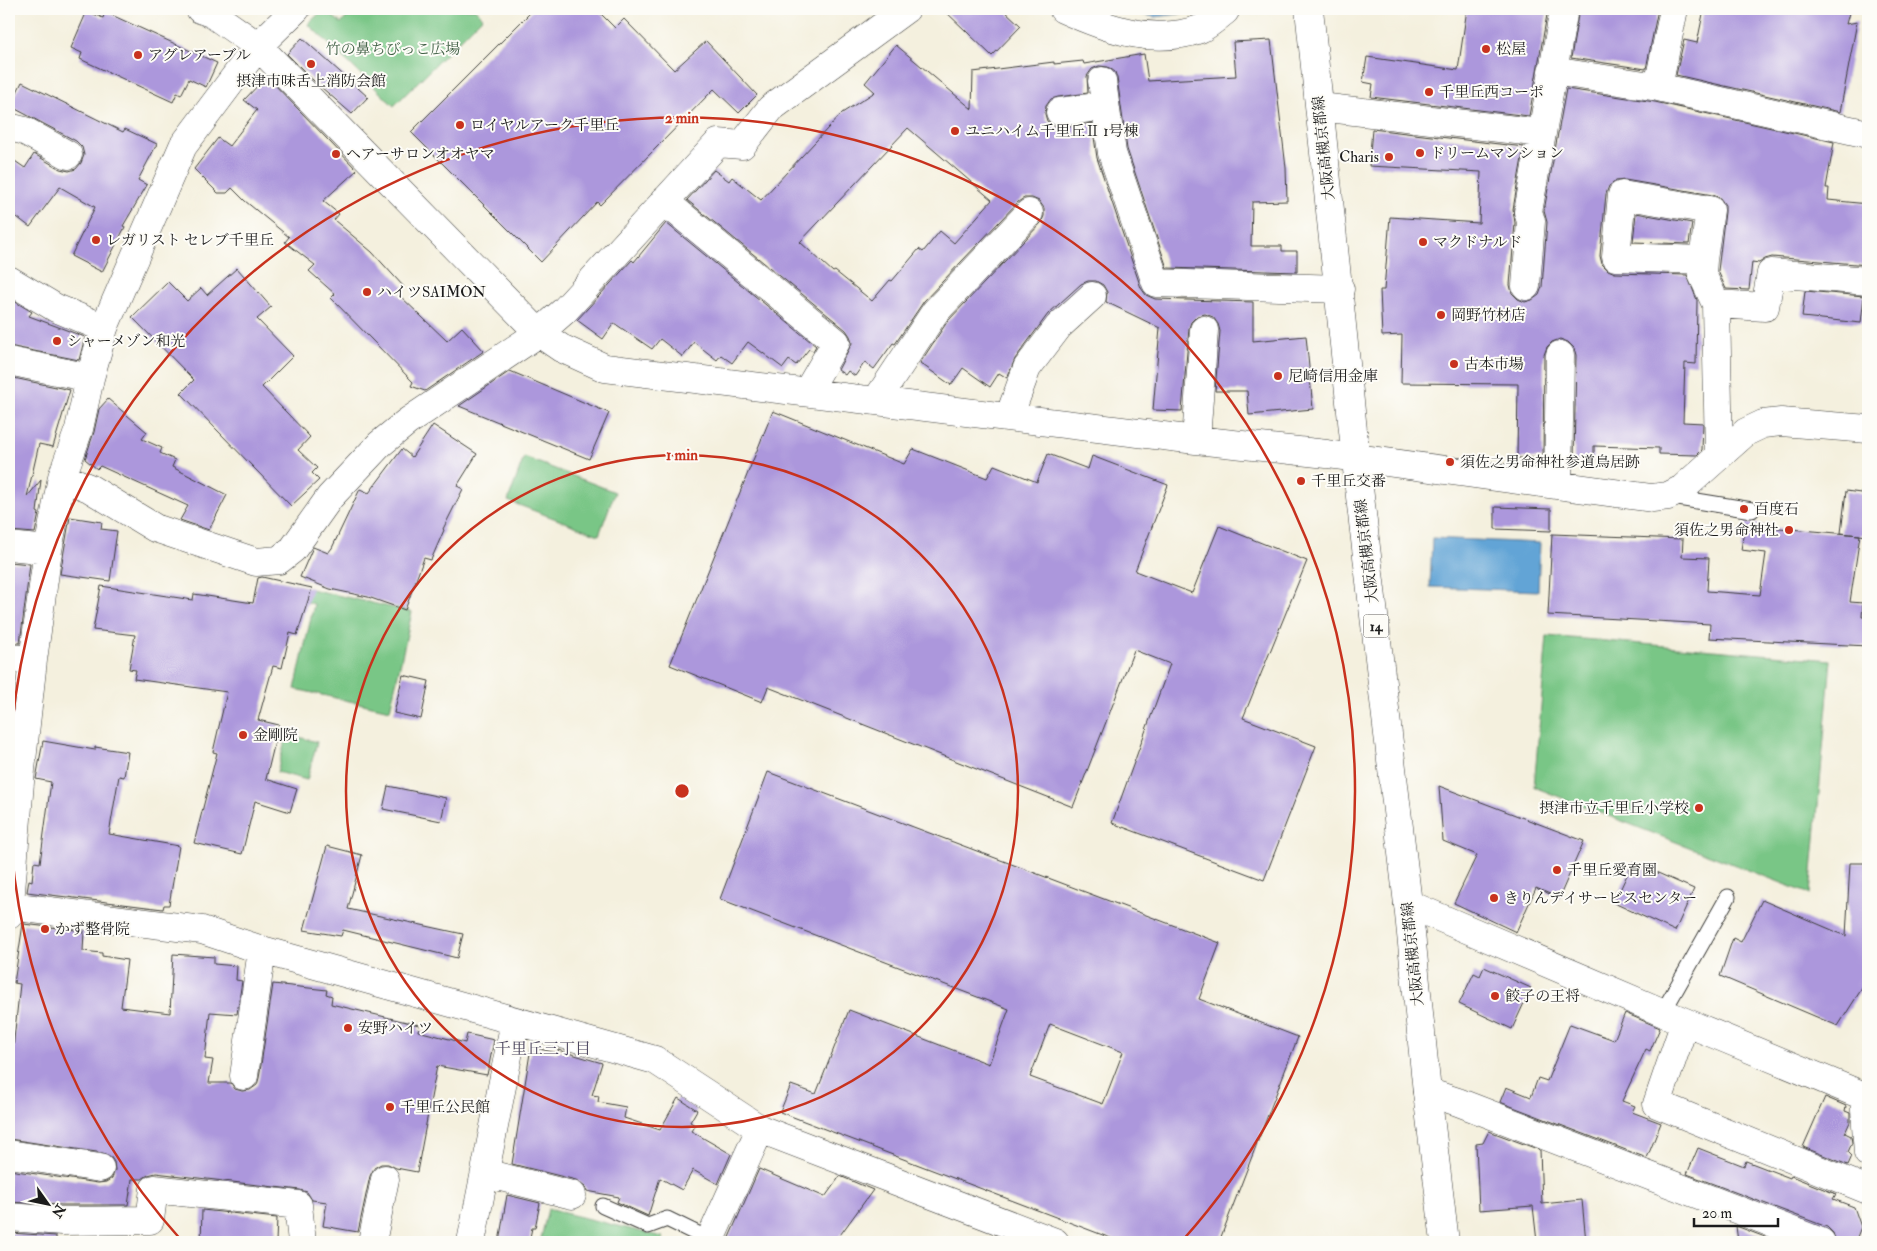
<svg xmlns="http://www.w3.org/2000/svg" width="1877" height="1251" font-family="'IM FELL Double Pica','Noto Serif JP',serif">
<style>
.green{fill:#79c686;stroke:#4a7151}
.water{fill:#62a4d6;stroke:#3f6079}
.building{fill:#ac97dc;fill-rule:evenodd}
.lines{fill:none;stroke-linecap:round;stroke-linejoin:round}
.service-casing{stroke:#3c3c39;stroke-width:17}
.minor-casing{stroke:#3c3c39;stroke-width:29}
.primary-casing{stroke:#3c3c39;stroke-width:29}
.service{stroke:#fff;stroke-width:15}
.minor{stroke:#fff;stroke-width:28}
.primary{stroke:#fff;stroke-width:28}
.ring{fill:none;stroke:#c8321e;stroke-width:2.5}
.poi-dot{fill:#c8321e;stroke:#fdfcf7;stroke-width:2}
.labels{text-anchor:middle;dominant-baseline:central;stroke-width:4;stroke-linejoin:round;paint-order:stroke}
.shield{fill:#fdfcf7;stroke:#605f5e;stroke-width:1}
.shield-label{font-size:14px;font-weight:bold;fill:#1c1c1c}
.park-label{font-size:15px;fill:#416046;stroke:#fdfcf7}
.poi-label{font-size:15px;fill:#1c1c1c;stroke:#fdfcf7;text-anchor:start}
.street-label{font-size:15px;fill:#1c1c1c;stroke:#fdfcf7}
.neighbourhood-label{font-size:16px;fill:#4e475f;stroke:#fdfcf7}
.centre{fill:#c8321e;stroke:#fdfcf7;stroke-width:2.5}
.ring-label{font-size:15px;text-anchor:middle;font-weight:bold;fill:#c8321e;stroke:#fdfcf7;stroke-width:4;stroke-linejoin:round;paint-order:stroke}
</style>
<rect width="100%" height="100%" fill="#fdfcf7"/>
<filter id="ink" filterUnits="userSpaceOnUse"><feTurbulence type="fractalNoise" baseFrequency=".02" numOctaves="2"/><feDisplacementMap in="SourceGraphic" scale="10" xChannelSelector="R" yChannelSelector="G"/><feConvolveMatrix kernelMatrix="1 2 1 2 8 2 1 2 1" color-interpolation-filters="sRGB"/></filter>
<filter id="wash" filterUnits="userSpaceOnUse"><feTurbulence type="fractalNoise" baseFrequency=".0096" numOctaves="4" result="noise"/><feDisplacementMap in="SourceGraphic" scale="20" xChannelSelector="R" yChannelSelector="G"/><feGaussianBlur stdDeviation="1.12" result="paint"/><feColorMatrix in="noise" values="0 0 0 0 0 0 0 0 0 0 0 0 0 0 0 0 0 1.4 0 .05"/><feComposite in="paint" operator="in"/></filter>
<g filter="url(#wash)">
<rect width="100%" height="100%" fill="#f4f0de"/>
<path class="green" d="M 324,9 L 341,23 L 356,9 L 475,9 L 483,17 L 394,106 L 308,24 Z
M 524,457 L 615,492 L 599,535 L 508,501 Z
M 306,588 L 412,612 L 390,710 L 295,689 L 314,604 L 303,601 Z
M 1547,636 L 1831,660 L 1810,894 L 1534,787 Z
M 287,734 L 317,742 L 307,780 L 277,772 Z
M 548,1209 L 663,1237 L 662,1242 L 540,1242 Z"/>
<path class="water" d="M 1114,9 L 1194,9 L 1179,14 L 1155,17 Z
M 1432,538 L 1540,543 L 1538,591 L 1430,587 Z"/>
<g id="blocks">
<path class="building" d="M 534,9 L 596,9 L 615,28 L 624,19 L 674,70 L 706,41 L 757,95 L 739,113 L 714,89 L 600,205 L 597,202 L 541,262 L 411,132 Z
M 943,9 L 1003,9 L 1021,26 L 992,56 Z
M 1467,9 L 1548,9 L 1529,116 L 1371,97 L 1373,84 L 1363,82 L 1367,57 L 1458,70 Z
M 1579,9 L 1658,9 L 1646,69 L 1571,58 Z
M 1704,9 L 1850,9 L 1846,24 L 1857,22 L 1840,112 L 1676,75 L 1684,40 L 1697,43 Z
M 87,11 L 103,18 L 105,12 L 217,63 L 206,87 L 189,79 L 181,95 L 177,93 L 173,102 L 80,59 L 82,53 L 71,48 Z
M 302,38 L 368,97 L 352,114 L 313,80 L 287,54 Z
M 1271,40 L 1286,168 L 1287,201 L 1252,202 L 1251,246 L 1282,246 L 1282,251 L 1297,251 L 1297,272 L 1167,268 L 1127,149 L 1117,78 L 1115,72 L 1108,67 L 1099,66 L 1092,69 L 1087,76 L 1088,93 L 1058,97 L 1051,99 L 1046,106 L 1045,114 L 1047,121 L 1055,127 L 1062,127 L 1092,123 L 1097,158 L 1141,288 L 1146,295 L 1155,299 L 1253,302 L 1253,341 L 1306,336 L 1313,409 L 1249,415 L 1247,391 L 1215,391 L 1220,331 L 1218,324 L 1213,317 L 1205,314 L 1197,316 L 1191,322 L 1189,328 L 1182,411 L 1153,410 L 1160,328 L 1106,302 L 1107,292 L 1103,285 L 1096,281 L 1088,281 L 1081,284 L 1048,314 L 1015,359 L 1007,378 L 999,373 L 990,387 L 963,368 L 951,385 L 920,363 L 947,322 L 1041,223 L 1044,216 L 1044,208 L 1039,201 L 1032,198 L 1024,198 L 1018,202 L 924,301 L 895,344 L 893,343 L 874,369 L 865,362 L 855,376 L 848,371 L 845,375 L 838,370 L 852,343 L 850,336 L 846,330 L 687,200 L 714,170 L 729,181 L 732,177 L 761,200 L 842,113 L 875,92 L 865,83 L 896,45 L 972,109 L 973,72 L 1054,62 L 1054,64 L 1083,61 L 1084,64 L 1144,54 L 1148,81 L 1236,76 L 1233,42 ZM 908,128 L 992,200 L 954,243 L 940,231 L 923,252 L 919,249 L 892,281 L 890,280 L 872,301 L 835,271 L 833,272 L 800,242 Z
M 265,78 L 271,81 L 357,170 L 323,201 L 339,214 L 334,220 L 372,252 L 404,287 L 397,293 L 447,341 L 462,327 L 484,351 L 425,391 L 411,386 L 413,382 L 331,298 L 335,294 L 309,271 L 315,265 L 285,242 L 289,237 L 245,201 L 232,188 L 227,193 L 218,193 L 194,169 L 218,138 L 229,146 L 257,110 L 244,100 Z
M 22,82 L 123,132 L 125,129 L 157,144 L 138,180 L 147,185 L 123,226 L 125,227 L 102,272 L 71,256 L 95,207 L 60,187 L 30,227 L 9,211 L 9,157 L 25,168 L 34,154 L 60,169 L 69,171 L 76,169 L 81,163 L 84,155 L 82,147 L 76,141 L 10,106 Z
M 1566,89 L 1655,102 L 1834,142 L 1826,188 L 1829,188 L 1828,200 L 1868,204 L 1868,265 L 1772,257 L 1765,259 L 1759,263 L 1752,262 L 1749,290 L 1726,289 L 1718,271 L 1725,212 L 1725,205 L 1720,198 L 1713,195 L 1625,180 L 1616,181 L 1609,186 L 1606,194 L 1600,256 L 1602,264 L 1608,270 L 1615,273 L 1687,275 L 1697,300 L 1696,364 L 1685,363 L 1683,422 L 1703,423 L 1702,450 L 1697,455 L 1659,454 L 1659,448 L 1594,446 L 1594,461 L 1574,460 L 1576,355 L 1574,348 L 1568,342 L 1560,339 L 1552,342 L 1547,347 L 1544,355 L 1543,458 L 1517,458 L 1518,384 L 1401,383 L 1402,335 L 1382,336 L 1380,290 L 1384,290 L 1390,217 L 1479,223 L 1481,172 L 1369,166 L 1372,129 L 1524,147 L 1513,209 L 1515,223 L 1510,285 L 1512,293 L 1518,299 L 1525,302 L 1532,300 L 1539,295 L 1542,287 L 1547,222 L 1544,211 Z
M 1636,213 L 1692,223 L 1689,244 L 1633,242 Z
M 666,223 L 816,346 L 813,351 L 809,349 L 796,365 L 789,360 L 783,368 L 748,342 L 732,363 L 721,355 L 717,360 L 694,342 L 683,357 L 660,339 L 652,349 L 614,323 L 603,339 L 577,320 L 632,260 L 634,262 Z
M 237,268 L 271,307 L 257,319 L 293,356 L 262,387 L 310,437 L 298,450 L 317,468 L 312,473 L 319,480 L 291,506 L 181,393 L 194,380 L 132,317 L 168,282 L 187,301 L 201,288 L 207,295 Z
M 1805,291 L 1864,296 L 1861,323 L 1802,317 Z
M 9,298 L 32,312 L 29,316 L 85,337 L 79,360 L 9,346 Z
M 510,371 L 609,413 L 589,459 L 459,406 Z
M 9,377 L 70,390 L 53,447 L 39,444 L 27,497 L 41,480 L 37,512 L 39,513 L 35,533 L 9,531 Z
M 108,399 L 147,432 L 142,439 L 162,448 L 160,453 L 175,460 L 172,467 L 227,495 L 209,530 L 180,520 L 188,506 L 100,466 L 97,469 L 85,459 L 94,432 L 99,409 Z
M 773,411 L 904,464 L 913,449 L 987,478 L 994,465 L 1037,482 L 1048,454 L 1088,469 L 1092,456 L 1168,485 L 1135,571 L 1192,593 L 1219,526 L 1307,561 L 1243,718 L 1316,746 L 1264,880 L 1112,823 L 1170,664 L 1134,650 L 1073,807 L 768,687 L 762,702 L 670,665 Z
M 433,425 L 477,454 L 457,486 L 463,489 L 443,529 L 444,530 L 431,560 L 424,558 L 405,610 L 368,597 L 330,589 L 300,577 L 313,547 L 328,553 L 332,548 L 360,489 L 369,493 L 402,449 L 412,457 Z
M 1846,491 L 1868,494 L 1868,536 L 1841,533 Z
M 1495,507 L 1551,509 L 1551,531 L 1495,529 Z
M 70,517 L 102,522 L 101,529 L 117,531 L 110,581 L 60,574 Z
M 1745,523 L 1768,526 L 1767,527 L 1860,535 L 1850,602 L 1863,603 L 1862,617 L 1868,617 L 1868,646 L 1709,638 L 1710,624 L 1548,615 L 1552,534 L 1683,539 L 1682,557 L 1709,558 L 1707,591 L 1760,595 L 1766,553 L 1741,550 Z
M 9,562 L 30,564 L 20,643 L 9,643 Z
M 262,577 L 312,588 L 297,635 L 290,633 L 282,668 L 273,666 L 258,720 L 279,725 L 266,779 L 297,789 L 290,812 L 255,801 L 242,854 L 194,843 L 217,753 L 213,752 L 227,692 L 134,679 L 136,670 L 129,669 L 135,635 L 93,630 L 101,586 L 193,600 L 194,594 L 253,603 L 258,578 Z
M 403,675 L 429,681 L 421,719 L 394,713 Z
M 43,741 L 95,750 L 95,747 L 128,752 L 124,777 L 119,776 L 109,834 L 179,846 L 169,905 L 164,905 L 163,909 L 27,892 L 29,880 L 32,881 L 34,862 L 40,863 L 51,782 L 36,779 Z
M 768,772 L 1220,943 L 1199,999 L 1298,1037 L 1219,1242 L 1121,1242 L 780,1112 L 791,1085 L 816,1094 L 849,1010 L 989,1064 L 1009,1009 L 720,899 ZM 1050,1024 L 1123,1052 L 1103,1104 L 1030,1077 Z
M 388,786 L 446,798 L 441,821 L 383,809 Z
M 1439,786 L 1584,841 L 1559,898 L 1536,888 L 1516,932 L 1454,903 L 1477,855 L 1443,841 Z
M 327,846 L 362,855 L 348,909 L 463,934 L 457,958 L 343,930 L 341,936 L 304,930 Z
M 1633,862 L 1694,889 L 1675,931 L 1614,903 Z
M 1850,863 L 1868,863 L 1868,979 L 1838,1026 L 1720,976 L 1733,938 L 1741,942 L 1762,900 L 1846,936 Z
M 23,924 L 84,931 L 83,951 L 102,953 L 102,956 L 127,960 L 121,1007 L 170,1013 L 173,954 L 214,957 L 214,964 L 237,966 L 236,980 L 242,981 L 237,1014 L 210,1012 L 205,1059 L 213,1060 L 209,1083 L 231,1083 L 235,1089 L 242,1091 L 250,1090 L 257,1085 L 259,1078 L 273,984 L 327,990 L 326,994 L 332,996 L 331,1004 L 419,1025 L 418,1031 L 465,1043 L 467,1034 L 494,1040 L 487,1075 L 437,1066 L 417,1172 L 396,1168 L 388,1164 L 381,1164 L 374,1168 L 370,1176 L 358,1232 L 323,1226 L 327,1202 L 312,1200 L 307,1192 L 300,1190 L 156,1173 L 148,1175 L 142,1179 L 132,1179 L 128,1205 L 62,1205 L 9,1202 L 9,1170 L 98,1183 L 106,1182 L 112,1178 L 115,1170 L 114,1162 L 110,1156 L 103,1153 L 9,1139 L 9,1086 L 20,984 L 14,983 Z
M 1484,967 L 1531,988 L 1512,1029 L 1459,1004 L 1474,973 L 1480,976 Z
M 1625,1013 L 1660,1028 L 1650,1051 L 1646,1049 L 1622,1101 L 1635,1106 L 1632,1112 L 1661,1123 L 1647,1158 L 1500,1102 L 1506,1087 L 1531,1097 L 1538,1078 L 1547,1081 L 1570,1024 L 1614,1040 Z
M 531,1047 L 557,1053 L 558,1050 L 602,1063 L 592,1095 L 599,1096 L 598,1102 L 626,1107 L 624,1118 L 660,1130 L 678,1098 L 697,1110 L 690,1122 L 695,1125 L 691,1131 L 731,1154 L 718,1184 L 693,1170 L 682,1190 L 660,1178 L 648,1216 L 617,1202 L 619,1197 L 587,1191 L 583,1184 L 576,1180 L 512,1164 Z
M 1825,1097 L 1846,1106 L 1845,1111 L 1850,1113 L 1850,1122 L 1845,1133 L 1851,1136 L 1852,1143 L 1848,1152 L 1852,1156 L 1848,1165 L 1803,1147 Z
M 1489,1131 L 1540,1150 L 1542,1204 L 1582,1200 L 1586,1242 L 1537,1242 L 1533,1206 L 1479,1210 L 1476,1144 L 1483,1143 Z
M 1698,1148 L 1744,1166 L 1746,1161 L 1790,1178 L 1791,1176 L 1836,1194 L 1833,1199 L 1854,1207 L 1861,1227 L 1855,1242 L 1836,1242 L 1833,1233 L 1827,1227 L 1687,1174 Z
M 759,1169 L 825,1197 L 840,1176 L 873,1190 L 835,1242 L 727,1242 Z
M 507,1195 L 540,1203 L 535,1228 L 532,1228 L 529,1242 L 499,1242 Z
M 202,1210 L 277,1218 L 276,1242 L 201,1242 Z
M 1736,1226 L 1778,1242 L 1738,1242 Z
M 10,1233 L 56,1236 L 56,1242 L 9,1242 Z"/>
</g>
</g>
<g filter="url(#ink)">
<use href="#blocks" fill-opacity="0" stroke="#3c3c39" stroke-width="1"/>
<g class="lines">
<g class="service-casing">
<path id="service" d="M 1672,497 L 1752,510
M 1663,1012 L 1728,897
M 603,1206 L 648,1226 L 667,1219 L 710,1240"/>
</g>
<g class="minor-casing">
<path id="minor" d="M 200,9 L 211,13 L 258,46 L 539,333 L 561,348 L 605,368 L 1196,440 L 1327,454 L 1652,498 L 1668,496 L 1682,489 L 1746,432 L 1763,424 L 1781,422 L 1868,429
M 1063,9 C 1105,28 1153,46 1200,29 C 1209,25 1217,17 1225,11 L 1226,9
M 1674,9 L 1658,87 L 1868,134
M 1552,71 L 1658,87
M 1102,81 L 1112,153 L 1156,283 L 1340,289
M 1320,107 L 1541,133
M 1060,112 L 1105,106
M 9,127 L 25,131 L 68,155
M 664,201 L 836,342 L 807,392
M 1703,260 L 1710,210 L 1622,195 L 1616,257 L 1703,260 L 1702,274 L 1716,304 L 1719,456
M 9,280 L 56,308 L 104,328
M 1526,286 L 1531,221 L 1528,212 L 1564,9
M 1716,304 L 1765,307 L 1771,273 L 1868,281
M 9,361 L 90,378
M 876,401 L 935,312 L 1029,213
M 1009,417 L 1027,368 L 1059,326 L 1092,296
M 1196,440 L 1204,330
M 62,477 L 89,488 L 155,528 L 256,562 L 279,560 L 293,549 L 330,497 L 380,444 L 407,422 L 539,333 L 564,311 L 718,143 L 742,145 L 771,108 L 906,9
M 1558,485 L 1560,355
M 9,546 L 48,550
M 9,658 L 33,660
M 1408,904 L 1685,1022 L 1864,1096 L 1868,1095
M 9,906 L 202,930 L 262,950 L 655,1060 L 760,1129 L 1055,1242
M 9,915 L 21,770 L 33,660 L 48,550 L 62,477 L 79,429 L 90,378 L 104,328 L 183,146 L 258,46 L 296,9
M 1685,1022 L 1657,1104 L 1868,1190
M 244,1076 L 262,950
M 1427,1092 L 1458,1102 L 1821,1242
M 1864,1096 L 1868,1153
M 9,1154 L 100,1168
M 485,1173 L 572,1195
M 9,1217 L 62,1221 L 150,1220 L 154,1189 L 298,1205 L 302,1242
M 372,1242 L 385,1179
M 471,1242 L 515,1021
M 709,1242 L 760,1129"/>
</g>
<g class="primary-casing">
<path id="primary" d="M 1309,9 L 1359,488 L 1408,904 L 1427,1092 L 1445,1242"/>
</g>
<use href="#service" class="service"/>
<use href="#minor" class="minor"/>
<use href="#primary" class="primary"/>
</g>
</g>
<g class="ring">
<circle cx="682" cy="791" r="336"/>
<path d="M182 1241A673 673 0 1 1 1182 1241"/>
</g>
<g class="poi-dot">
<circle cx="1486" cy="49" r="5"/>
<circle cx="138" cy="55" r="5"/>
<circle cx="311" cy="64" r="5"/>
<circle cx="1429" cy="92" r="5"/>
<circle cx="460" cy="125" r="5"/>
<circle cx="955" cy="131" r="5"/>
<circle cx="1420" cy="153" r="5"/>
<circle cx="336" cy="154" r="5"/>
<circle cx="1389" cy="157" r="5"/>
<circle cx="96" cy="240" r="5"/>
<circle cx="1423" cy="242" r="5"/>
<circle cx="367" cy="292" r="5"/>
<circle cx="1441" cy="315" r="5"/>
<circle cx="57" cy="341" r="5"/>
<circle cx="1454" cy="364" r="5"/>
<circle cx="1278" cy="376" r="5"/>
<circle cx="1450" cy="462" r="5"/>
<circle cx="1301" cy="481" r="5"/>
<circle cx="1744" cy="509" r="5"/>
<circle cx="1789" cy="530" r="5"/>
<circle cx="243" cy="735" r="5"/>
<circle cx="1699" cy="808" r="5"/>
<circle cx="1557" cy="870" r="5"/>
<circle cx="1494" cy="898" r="5"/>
<circle cx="45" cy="929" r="5"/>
<circle cx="1495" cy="996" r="5"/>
<circle cx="348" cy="1028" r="5"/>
<circle cx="390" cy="1107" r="5"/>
</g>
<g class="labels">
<rect class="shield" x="1363.5" y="614.5" width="25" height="23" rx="4"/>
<g class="shield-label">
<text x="1376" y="626">14</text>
</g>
<g class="park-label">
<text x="393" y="49">竹の鼻ちびっこ広場</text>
</g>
<g class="poi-label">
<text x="1496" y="49">松屋</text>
<text x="148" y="55">アグレアーブル</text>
<text x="311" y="81" text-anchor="middle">摂津市味舌上消防会館</text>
<text x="1439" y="92">千里丘西コーポ</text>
<text x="470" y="125">ロイヤルアーク千里丘</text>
<text x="965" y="131">ユニハイム千里丘Ⅱ 1号棟</text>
<text x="1430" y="153">ドリームマンション</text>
<text x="346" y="154">ヘアーサロンオオヤマ</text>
<text x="1379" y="157" text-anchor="end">Charis</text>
<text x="106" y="240">レガリスト セレブ千里丘</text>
<text x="1433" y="242">マクドナルド</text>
<text x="377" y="292">ハイツSAIMON</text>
<text x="1451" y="315">岡野竹材店</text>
<text x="67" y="341">シャーメゾン和光</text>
<text x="1464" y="364">古本市場</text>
<text x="1288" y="376">尼崎信用金庫</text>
<text x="1460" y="462">須佐之男命神社参道鳥居跡</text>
<text x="1311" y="481">千里丘交番</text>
<text x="1754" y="509">百度石</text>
<text x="1779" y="530" text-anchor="end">須佐之男命神社</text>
<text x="253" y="735">金剛院</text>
<text x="1689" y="808" text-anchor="end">摂津市立千里丘小学校</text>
<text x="1567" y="870">千里丘愛育園</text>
<text x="1504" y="898">きりんデイサービスセンター</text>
<text x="55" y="929">かず整骨院</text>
<text x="1505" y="996">餃子の王将</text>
<text x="358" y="1028">安野ハイツ</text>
<text x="400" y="1107">千里丘公民館</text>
</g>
<g class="street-label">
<text transform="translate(1324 148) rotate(-96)">大阪高槻京都線</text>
<text transform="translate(1367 551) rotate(-97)">大阪高槻京都線</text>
<text transform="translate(1413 954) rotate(-96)">大阪高槻京都線</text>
</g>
<g class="neighbourhood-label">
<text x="543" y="1049">千里丘三丁目</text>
</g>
</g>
<circle cx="682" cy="791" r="8" class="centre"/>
<g class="ring-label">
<text x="682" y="123">2 min</text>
<text x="682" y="460">1 min</text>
</g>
<rect width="1877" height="1251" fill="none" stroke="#fdfcf7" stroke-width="30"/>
<g transform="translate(48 1204) rotate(123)" stroke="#fdfcf7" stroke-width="4" paint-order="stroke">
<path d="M0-4L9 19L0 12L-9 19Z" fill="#1c1c1c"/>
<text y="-8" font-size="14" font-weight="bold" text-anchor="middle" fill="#1c1c1c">N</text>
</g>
<path d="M1694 1218v8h84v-8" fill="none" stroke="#1c1c1c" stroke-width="2.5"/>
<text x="1702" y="1218" font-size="15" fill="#1c1c1c" stroke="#fdfcf7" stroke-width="4" paint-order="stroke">20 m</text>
</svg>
